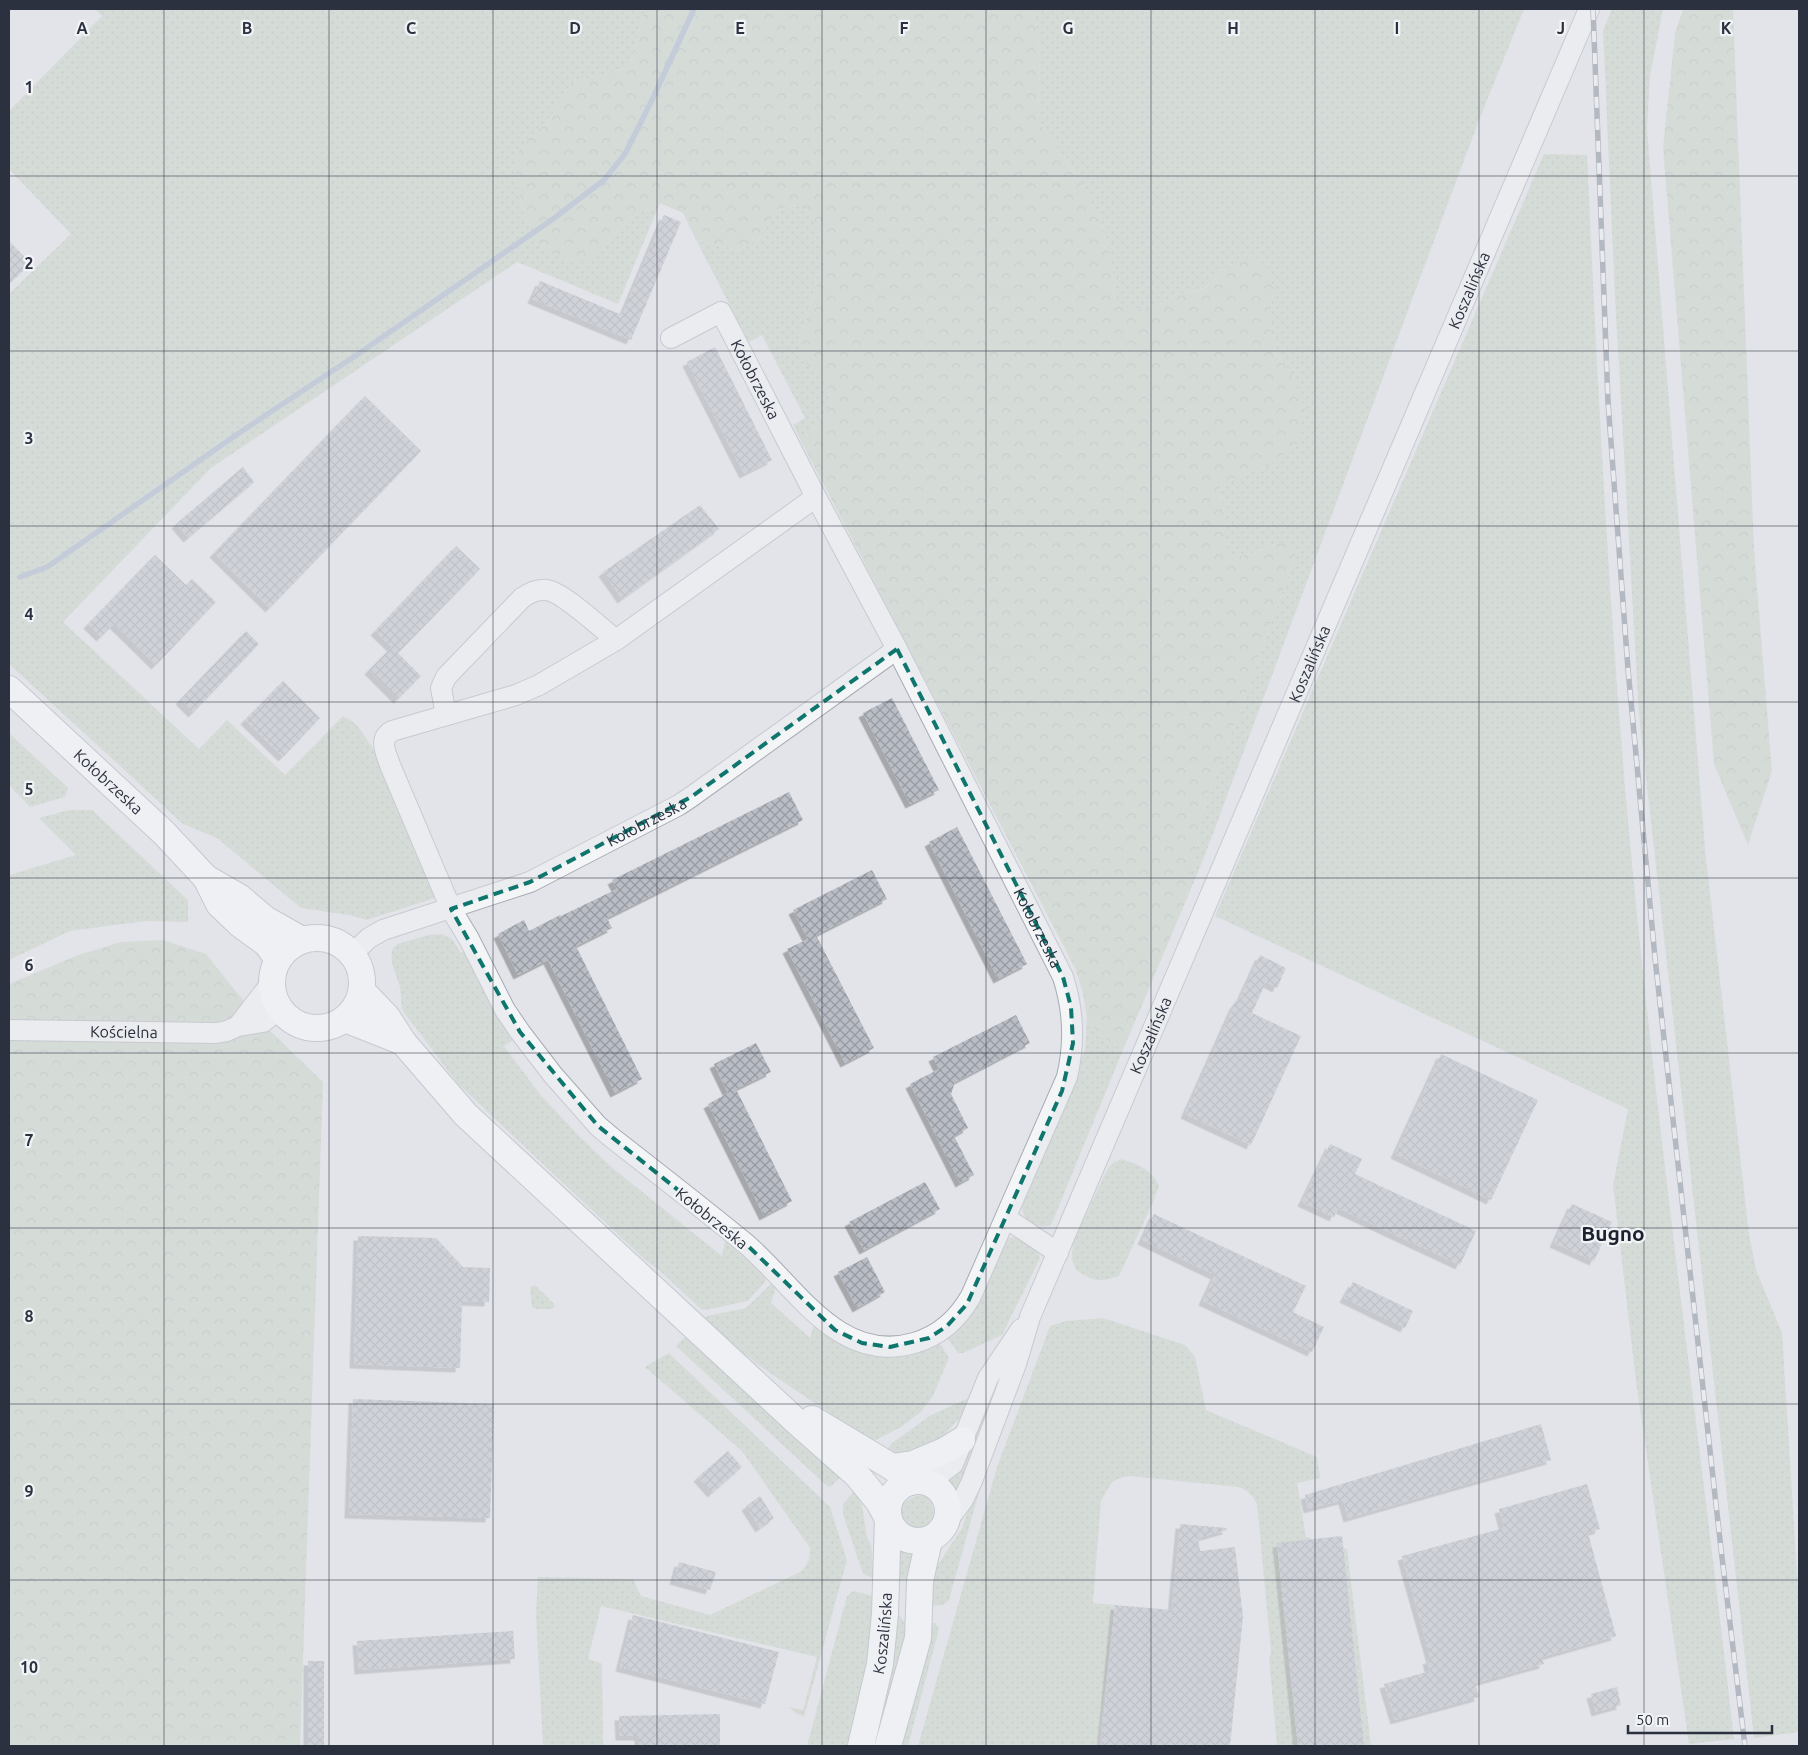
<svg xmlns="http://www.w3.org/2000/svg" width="1808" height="1755" font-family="Ubuntu,sans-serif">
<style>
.grass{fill:url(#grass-dots)}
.forest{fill:url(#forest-crowns)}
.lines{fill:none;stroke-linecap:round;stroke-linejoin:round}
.stream{stroke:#a0b0c6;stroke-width:5.5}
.building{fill:url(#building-cross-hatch);filter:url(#shadow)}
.minor-casing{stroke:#a7abb3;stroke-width:22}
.major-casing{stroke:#a2a8b3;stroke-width:28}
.minor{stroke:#f4f5f7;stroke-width:20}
.major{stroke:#fff;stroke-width:26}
.rail-casing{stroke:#7c8391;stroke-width:5.5}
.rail{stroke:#f1f3f6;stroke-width:4;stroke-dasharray:11;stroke-linecap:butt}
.marked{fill:none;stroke:#0f766e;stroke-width:4;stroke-dasharray:10 6;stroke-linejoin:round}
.grid{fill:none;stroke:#2b313f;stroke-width:1;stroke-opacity:0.55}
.labels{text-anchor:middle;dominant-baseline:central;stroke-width:4.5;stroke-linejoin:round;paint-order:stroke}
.street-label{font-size:16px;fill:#2b313f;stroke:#f1f3f6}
.district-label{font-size:21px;font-weight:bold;fill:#1d2230;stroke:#f1f3f6}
.grid-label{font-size:16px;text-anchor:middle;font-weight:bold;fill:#2b313f;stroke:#f1f3f6;stroke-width:4.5;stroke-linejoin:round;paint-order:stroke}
</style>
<defs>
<pattern id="grass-dots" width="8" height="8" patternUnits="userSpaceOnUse" patternTransform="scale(1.25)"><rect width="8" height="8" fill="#c6d2c3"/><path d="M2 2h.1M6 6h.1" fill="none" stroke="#aab5a9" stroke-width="1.8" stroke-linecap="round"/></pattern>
<pattern id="forest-crowns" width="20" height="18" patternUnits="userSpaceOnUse" patternTransform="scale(1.25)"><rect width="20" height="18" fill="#c6d2c3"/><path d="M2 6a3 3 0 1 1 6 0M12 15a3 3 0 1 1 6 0" fill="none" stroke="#aab5a9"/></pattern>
<pattern id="building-cross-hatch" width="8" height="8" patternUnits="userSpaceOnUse" patternTransform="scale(1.25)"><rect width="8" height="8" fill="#b9bdc5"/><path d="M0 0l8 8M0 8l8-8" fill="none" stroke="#979aa1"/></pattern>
<filter id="shadow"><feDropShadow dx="-4.5" dy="4.5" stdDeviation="0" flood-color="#0004"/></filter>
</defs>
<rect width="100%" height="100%" fill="#e2e4e9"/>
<path class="grass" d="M 95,9 L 645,9 L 630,66 L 606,75 L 575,81 L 557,100 L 551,120 L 529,137 L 517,184 L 524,214 L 537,242 L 565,261 L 604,249 L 617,230 L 637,214 L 660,203 L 618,304 L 517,262 L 211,468 L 63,622 L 199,749 L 227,720 L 285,775 L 343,716 L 356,724 L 373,748 L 438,897 L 367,920 L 349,915 L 301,908 L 217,838 L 183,824 L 9,664 L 9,294 L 71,234 L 9,169 L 9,111 L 102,16 Z
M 1032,9 L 1524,9 L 1479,120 L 1205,855 L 1185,903 L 1205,803 L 1241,709 L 1265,639 L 1296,554 L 1291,544 L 1278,543 L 1257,552 L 1236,557 L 1224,547 L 1224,515 L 1220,485 L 1270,465 L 1291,373 L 1275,352 L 1270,322 L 1273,287 L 1234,263 L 1203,289 L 1173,296 L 1159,305 L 1144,309 L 1122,308 L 1114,296 L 1112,265 L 1101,222 L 1086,191 L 1038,120 L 1040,48 Z
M 1612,9 L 1663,9 L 1650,76 L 1647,129 L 1705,849 L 1749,1234 L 1756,1270 L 1782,1333 L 1799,1605 L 1799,1732 L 1754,1738 L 1639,715 L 1615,297 L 1603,30 Z
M 1544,154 L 1587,155 C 1597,373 1608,592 1627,810 C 1655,1120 1699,1429 1734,1739 L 1689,1744 L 1636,1381 L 1613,1185 L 1628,1109 L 1215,916 Z
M 795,205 L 813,215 L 822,240 L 820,272 L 799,343 L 804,362 L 825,379 L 832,404 L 802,443 L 793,425 L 805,418 L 762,335 L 749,342 L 696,240 L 738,250 L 759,239 L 776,211 Z
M 9,733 L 68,788 L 65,797 L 30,807 L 9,785 Z
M 69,810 L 92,810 L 188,900 L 188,922 L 146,921 L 70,931 L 9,960 L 9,875 L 76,855 L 39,818 Z
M 442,934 L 452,939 L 461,953 L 468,951 L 516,1038 L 504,1046 L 539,1093 L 578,1135 L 610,1166 L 722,1256 L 726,1236 L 767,1274 L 765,1282 L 748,1301 L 705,1310 L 701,1309 L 658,1269 L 646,1261 L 458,1084 L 403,1011 C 400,1003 402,996 400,987 C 397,975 388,961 393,948 L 398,944 L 428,935 Z
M 1087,1018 L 1100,1035 L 1123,1050 L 1051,1225 C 1035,1230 1023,1222 1022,1206 L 1072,1089 L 1085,1049 Z
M 1121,1159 C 1138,1164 1151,1169 1159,1185 L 1154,1200 L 1119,1276 C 1098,1283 1094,1281 1076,1270 L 1072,1259 L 1073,1242 L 1107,1170 L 1113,1163 Z
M 1014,1237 C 1025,1238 1037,1248 1040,1258 L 1002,1335 L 963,1353 L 958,1353 L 945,1335 L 1006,1239 Z
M 774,1281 L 777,1283 L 771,1303 L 810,1338 L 815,1321 L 833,1336 L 937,1339 L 948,1356 L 948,1360 L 933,1396 L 921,1412 L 901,1427 L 872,1442 L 757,1364 L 737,1348 L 704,1319 L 707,1316 L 746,1308 Z
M 535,1285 L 553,1303 L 555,1306 L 552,1309 L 536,1309 L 532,1307 L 530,1288 L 532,1286 Z
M 1103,1318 L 1185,1345 L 1195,1357 L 1206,1410 L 1317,1457 L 1320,1478 L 1297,1483 L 1306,1537 L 1347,1549 L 1371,1746 L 1277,1746 L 1269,1659 L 1271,1652 L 1257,1504 C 1252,1495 1248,1490 1238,1487 L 1129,1476 L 1120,1478 L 1112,1482 L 1101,1501 L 1093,1603 L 1115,1605 L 1098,1746 L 918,1746 L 997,1467 L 1050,1326 L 1066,1321 Z
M 687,1335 L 841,1477 L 830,1487 L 826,1485 L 676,1346 Z
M 669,1353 L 830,1507 L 847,1560 L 804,1717 L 797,1714 L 788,1707 L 803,1710 L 817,1657 L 601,1606 L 588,1659 L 601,1663 L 602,1666 L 603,1746 L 543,1746 L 536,1615 L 538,1577 L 633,1579 L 641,1596 L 710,1615 L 802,1571 L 809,1560 L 810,1548 L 742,1451 L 645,1367 Z
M 969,1398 L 968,1410 L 931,1448 L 886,1456 L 884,1454 L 892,1443 L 931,1415 Z
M 979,1414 L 988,1418 L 954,1498 L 950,1488 L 945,1482 Z
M 981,1471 L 984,1474 L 949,1600 L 943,1605 L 932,1606 L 934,1575 L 937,1566 L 962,1528 Z
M 855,1490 L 862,1505 L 867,1538 L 871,1544 L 874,1579 L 864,1574 L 862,1571 L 843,1514 L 843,1504 Z
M 921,1495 L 928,1496 C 936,1507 935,1520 926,1531 C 913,1530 904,1526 899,1513 C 902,1502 909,1497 921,1495 Z
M 897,1544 L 914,1552 L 909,1579 L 894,1578 Z
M 853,1591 L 874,1596 L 871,1647 L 850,1746 L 807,1746 L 847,1596 Z
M 898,1613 L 904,1622 L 909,1622 L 877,1746 L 871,1746 Z
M 931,1623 L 935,1623 L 939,1629 L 908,1746 L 898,1746 Z"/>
<path class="forest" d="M 645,9 L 1032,9 L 1040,48 L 1038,120 L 1086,191 L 1101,222 L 1112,265 L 1114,296 L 1122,307 L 1144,309 L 1159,305 L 1173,296 L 1203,289 L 1234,263 L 1255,256 L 1268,268 L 1273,287 L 1270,322 L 1275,352 L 1291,373 L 1305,410 L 1296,447 L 1270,465 L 1220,485 L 1224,515 L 1224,546 L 1236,557 L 1257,552 L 1278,543 L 1291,544 L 1296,554 L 1265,639 L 1241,709 L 1205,803 L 1185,903 L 1123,1050 L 1100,1035 L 1087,1018 L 1083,993 L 1075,968 L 802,443 L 832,404 L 825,379 L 804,362 L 799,343 L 820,272 L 822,240 L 813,215 L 795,205 L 776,211 L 759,239 L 738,250 L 696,240 L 683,213 L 660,203 L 637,214 L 617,230 L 604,249 L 586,263 L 565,261 L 537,242 L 524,214 L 517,184 L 514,158 L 529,137 L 551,120 L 557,100 L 575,81 L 606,75 L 630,66 Z
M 1683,9 L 1733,9 L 1754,550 L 1772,771 L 1748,845 L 1714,764 L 1663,148 L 1675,33 Z
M 163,940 L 206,954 L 259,1020 L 323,1082 L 300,1746 L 9,1746 L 9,984 L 78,955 L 121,942 Z"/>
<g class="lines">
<path class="stream" d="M 20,577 L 47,567 L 63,556 L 236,435 L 361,352 L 553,219 L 604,180 L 625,154 L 652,100 L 694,9"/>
</g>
<path class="building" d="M 664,215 L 681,222 L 631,340 L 532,299 L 540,281 L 622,315 Z
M 9,241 L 31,263 L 9,284 Z
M 715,347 L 772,460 L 744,474 L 687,362 Z
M 365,396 L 421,451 L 270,608 L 214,553 Z
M 243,467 L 254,482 L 188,538 L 176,524 Z
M 700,505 L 719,529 L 622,599 L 603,572 Z
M 456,546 L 480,569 L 398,653 L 375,631 Z
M 155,555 L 186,585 L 192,579 L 216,602 L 156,665 L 114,624 L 101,637 L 88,624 Z
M 246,631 L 259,644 L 193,713 L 180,700 Z
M 392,647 L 421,676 L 398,699 L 369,670 Z
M 283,681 L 320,718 L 283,757 L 245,720 Z
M 892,698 L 939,790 L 910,804 L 863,713 Z
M 789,792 L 803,820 L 607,918 L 612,928 L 576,946 L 642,1079 L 615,1093 L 548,960 L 518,975 L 498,934 L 524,920 L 529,931 L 560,915 L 561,916 L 617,889 L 612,880 Z
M 957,827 L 1027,964 L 998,979 L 929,842 Z
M 872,870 L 887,899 L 816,935 L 874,1048 L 845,1063 L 787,949 L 808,939 L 793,910 Z
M 1260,955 L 1286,968 L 1277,988 L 1266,982 L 1252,1013 L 1301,1036 L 1251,1145 L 1185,1114 L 1234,1005 L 1241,996 Z
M 1016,1015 L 1030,1043 L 955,1082 L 951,1094 L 968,1128 L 954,1136 L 974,1175 L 960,1183 L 910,1084 L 939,1069 L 933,1057 Z
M 756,1043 L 771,1072 L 736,1089 L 792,1201 L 764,1216 L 708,1104 L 730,1092 L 728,1093 L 714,1064 Z
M 1441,1054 L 1538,1100 L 1491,1200 L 1395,1154 Z
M 1330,1144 L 1362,1159 L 1355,1174 L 1476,1231 L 1460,1265 L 1338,1208 L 1334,1217 L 1302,1202 Z
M 925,1182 L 940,1209 L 864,1250 L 849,1222 Z
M 1572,1204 L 1612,1222 L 1594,1261 L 1554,1243 Z
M 1154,1214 L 1306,1286 L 1293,1312 L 1324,1327 L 1312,1352 L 1203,1301 L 1215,1275 L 1142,1240 Z
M 358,1236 L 436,1238 L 463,1267 L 490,1268 L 489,1302 L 462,1301 L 460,1368 L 354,1364 Z
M 867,1257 L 885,1292 L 857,1308 L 838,1272 Z
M 1353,1282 L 1413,1311 L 1405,1328 L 1344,1298 Z
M 353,1399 L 494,1404 L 490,1518 L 349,1514 Z
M 1541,1424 L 1551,1460 L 1348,1518 L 1343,1500 L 1308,1509 L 1305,1495 Z
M 728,1451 L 742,1467 L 712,1493 L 698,1477 Z
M 1587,1484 L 1600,1529 L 1588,1533 L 1616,1636 L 1542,1657 L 1544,1664 L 1475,1683 L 1479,1697 L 1395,1720 L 1384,1684 L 1430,1671 L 1427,1660 L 1431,1659 L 1402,1556 L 1504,1528 L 1499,1509 Z
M 760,1496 L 774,1518 L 760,1528 L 746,1506 Z
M 1180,1524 L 1227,1528 L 1227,1530 L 1198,1538 L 1200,1551 L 1235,1547 L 1243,1617 L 1230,1746 L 1101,1746 L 1115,1605 L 1172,1610 Z
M 1342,1536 L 1364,1746 L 1298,1746 L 1277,1543 Z
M 679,1562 L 716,1572 L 710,1590 L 674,1580 Z
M 633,1615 L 779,1652 L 765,1704 L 620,1667 Z
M 513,1631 L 515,1659 L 359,1670 L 357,1641 Z
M 308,1661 L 324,1661 L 324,1746 L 308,1746 Z
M 1617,1687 L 1621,1705 L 1596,1712 L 1591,1694 Z
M 720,1714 L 720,1746 L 639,1746 L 639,1736 L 620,1736 L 619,1716 Z"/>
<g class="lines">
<g class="minor-casing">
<g id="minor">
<path id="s1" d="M 671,338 L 721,312 L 816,497 L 897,649 L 1063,977 C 1074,1011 1075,1043 1067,1077 L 971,1296 C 958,1319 939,1336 914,1343 C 838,1365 795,1285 745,1243 C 701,1207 656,1172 611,1137 L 598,1126 L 553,1075 L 520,1032 L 505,1010 L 469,939 L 451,909 L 390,765 C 386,753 378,739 392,731 L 516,695 L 539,685 L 616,640 L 816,497"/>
<path d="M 446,715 L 441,688 L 446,677 L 522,598 C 529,593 537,589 547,590 C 564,593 601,628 616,640"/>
<path id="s2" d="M 352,954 L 369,938 L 383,930 L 530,882 L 679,805 L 691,797 L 897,649"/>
<path d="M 238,1026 L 272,982"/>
<path id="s3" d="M 9,1030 L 216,1033 L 227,1031 L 238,1026 L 263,1022 L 280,1009"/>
<path d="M 1006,1218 L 1058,1253"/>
<path d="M 928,1483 L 953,1464 L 988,1378 L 1021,1329"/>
<path id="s4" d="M 947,1521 L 963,1500 L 972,1481 L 1016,1364 L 1030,1317 L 1589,9"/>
</g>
</g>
<g class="major-casing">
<g id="major">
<path id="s5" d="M 9,689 L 164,833 L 206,878 L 219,904 L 241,925 L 267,944 L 278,960"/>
<path d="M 206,878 L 239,897 L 265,919 L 302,940"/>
<circle cx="317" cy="983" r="45"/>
<path d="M 362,991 L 387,1017 L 403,1042 L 466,1115 L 797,1422 L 857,1475 L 879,1502 L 888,1519"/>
<path d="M 345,1019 L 403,1042"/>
<path d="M 812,1419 L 892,1467 L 911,1482"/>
<path d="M 892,1467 L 913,1464 L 944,1451 L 962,1440"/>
<circle cx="918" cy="1511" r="30"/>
<path id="s6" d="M 861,1746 L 880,1664 L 885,1614 L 888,1519"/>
<path d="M 888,1746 L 918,1638 L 920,1581 L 929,1540"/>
</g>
</g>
<use href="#minor" class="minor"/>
<use href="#major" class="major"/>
<g class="rail-casing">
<path id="rail" d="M 1593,9 L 1608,402 L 1628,669 L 1655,958 L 1721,1549 L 1745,1746"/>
</g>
<use href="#rail" class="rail"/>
</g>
<path d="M0 0H1808V1755H0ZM 897,649 L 1063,977 L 1071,1007 L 1073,1043 L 1062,1091 L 967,1304 L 947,1326 L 929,1338 L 890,1347 L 862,1343 L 835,1330 L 747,1245 L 598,1126 L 520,1032 L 451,909 L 530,882 L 691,797 Z" fill="#e2e4e9" fill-opacity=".55" fill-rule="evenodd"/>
<path class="marked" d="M 897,649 L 1063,977 L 1071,1007 L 1073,1043 L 1062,1091 L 967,1304 L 947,1326 L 929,1338 L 890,1347 L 862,1343 L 835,1330 L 747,1245 L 598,1126 L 520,1032 L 451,909 L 530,882 L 691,797 Z"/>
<path class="grid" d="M 164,9 L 164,1746M 329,9 L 329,1746M 493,9 L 493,1746M 657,9 L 657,1746M 822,9 L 822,1746M 986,9 L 986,1746M 1151,9 L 1151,1746M 1315,9 L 1315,1746M 1479,9 L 1479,1746M 1644,9 L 1644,1746M 9,176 L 1799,176M 9,351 L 1799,351M 9,526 L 1799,526M 9,702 L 1799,702M 9,878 L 1799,878M 9,1053 L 1799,1053M 9,1228 L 1799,1228M 9,1404 L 1799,1404M 9,1580 L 1799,1580"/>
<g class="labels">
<g class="street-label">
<text stroke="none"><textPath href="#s4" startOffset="1338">Koszalińska</textPath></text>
<text stroke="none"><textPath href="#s1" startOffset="132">Kołobrzeska</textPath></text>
<text stroke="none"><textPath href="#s4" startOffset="932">Koszalińska</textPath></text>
<text stroke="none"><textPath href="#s5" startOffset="136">Kołobrzeska</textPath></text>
<text stroke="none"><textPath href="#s2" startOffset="325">Kołobrzeska</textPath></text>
<text stroke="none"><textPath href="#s1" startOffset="749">Kołobrzeska</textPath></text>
<text stroke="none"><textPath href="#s3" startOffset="115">Kościelna</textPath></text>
<text stroke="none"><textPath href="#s4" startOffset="528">Koszalińska</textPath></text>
<text transform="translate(712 1218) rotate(39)">Kołobrzeska</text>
<text stroke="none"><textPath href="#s6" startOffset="115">Koszalińska</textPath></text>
</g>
<g class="district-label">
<text x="1613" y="1233">Bugno</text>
</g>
</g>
<g class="grid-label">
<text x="82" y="34">A</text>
<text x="247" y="34">B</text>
<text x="411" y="34">C</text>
<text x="575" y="34">D</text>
<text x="740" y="34">E</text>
<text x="904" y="34">F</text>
<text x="1068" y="34">G</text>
<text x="1233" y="34">H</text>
<text x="1397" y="34">I</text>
<text x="1561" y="34">J</text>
<text x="1726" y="34">K</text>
<text x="29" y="93">1</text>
<text x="29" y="269">2</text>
<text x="29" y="444">3</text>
<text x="29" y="620">4</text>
<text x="29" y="795">5</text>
<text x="29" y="971">6</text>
<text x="29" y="1146">7</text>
<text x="29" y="1322">8</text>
<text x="29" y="1497">9</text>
<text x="29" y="1673">10</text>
</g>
<rect width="1808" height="1755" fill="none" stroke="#2b313f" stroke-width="20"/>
<path d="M1628 1725v8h144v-8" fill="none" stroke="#2b313f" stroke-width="2.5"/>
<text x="1636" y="1725" font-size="15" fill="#2b313f" stroke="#f1f3f6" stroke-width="4" paint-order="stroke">50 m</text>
</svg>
